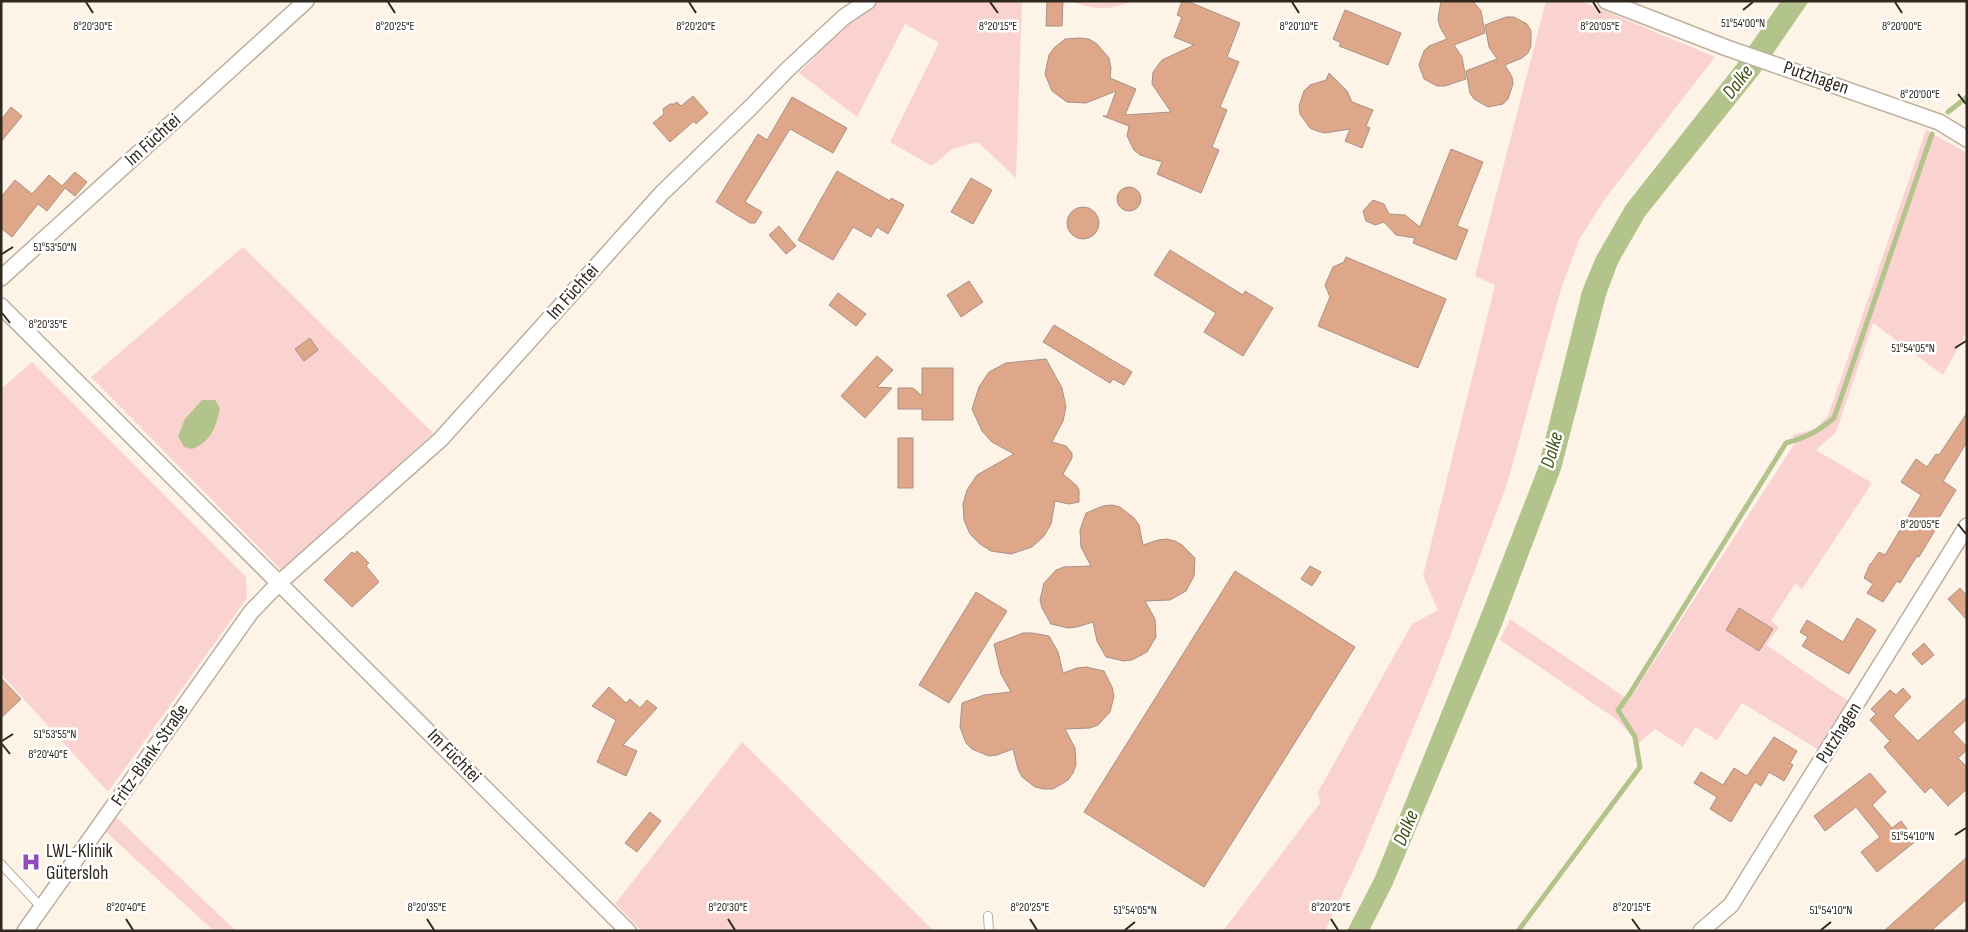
<svg xmlns="http://www.w3.org/2000/svg" width="1968" height="932" font-family="'Sofia Sans Condensed',sans-serif">
<style>
.green{fill:#fad3d0}
.water{fill:#b2c48c}
.lines{fill:none;stroke-linecap:round;stroke-linejoin:round}
.stream{stroke:#b2c48c;stroke-width:5}
.building{fill:#dfa789;stroke:#a89186}
.lane-casing{stroke:#beaf9c;stroke-width:10}
.street-casing{stroke:#beaf9c;stroke-width:18}
.lane{stroke:#fff;stroke-width:8}
.street{stroke:#fff;stroke-width:15}
.ticks{fill:none;stroke:#2e2820;stroke-width:2}
.labels{text-anchor:middle;dominant-baseline:central;stroke-width:5;stroke-linejoin:round;paint-order:stroke}
.street-label{font-size:19px;fill:#2e2820;stroke:#fff}
.poi-label{font-size:19px;fill:#2e2820;stroke:#fff;text-anchor:start}
.water-label{font-size:20px;font-style:italic;fill:#425215;stroke:#fff}
.ticks-label{font-size:12px;text-anchor:middle;fill:#2e2820;stroke:#fff;stroke-width:5;stroke-linejoin:round;paint-order:stroke}
</style>
<rect width="100%" height="100%" fill="#fdf4e7"/>
<path class="green" d="M 880,1 L 1022,1 L 1016,178 L 978,142 L 952,149 L 932,166 L 890,142 L 939,43 L 905,24 L 857,117 L 799,73 L 849,22 Z
M 1070,1 L 1133,1 C 1106,11 1097,10 1070,1 Z
M 1546,1 L 1581,1 L 1715,57 L 1604,200 L 1579,240 L 1561,289 L 1507,484 L 1437,671 L 1363,849 L 1325,931 L 1223,931 L 1320,803 L 1318,792 L 1412,624 L 1438,610 L 1423,576 L 1495,285 L 1475,276 Z
M 1926,130 L 1967,153 L 1967,332 L 1943,375 L 1873,323 L 1836,432 L 1816,450 L 1872,483 L 1802,589 L 1795,584 L 1771,621 L 1779,627 L 1766,645 L 1848,701 L 1819,750 L 1742,703 L 1717,740 L 1695,727 L 1683,747 L 1655,729 L 1639,743 L 1616,719 L 1500,640 L 1510,619 L 1629,700 L 1795,443 L 1793,435 L 1815,429 L 1828,416 Z
M 243,247 L 433,433 L 282,571 L 91,377 Z
M 32,362 L 246,577 L 247,598 L 108,792 L 1,674 L 1,389 Z
M 742,742 L 934,931 L 642,931 L 615,904 Z
M 116,817 L 236,931 L 214,931 L 106,832 Z"/>
<path class="water" d="M 1781,1 L 1809,1 L 1759,74 L 1645,216 L 1618,263 L 1606,295 L 1561,469 L 1502,625 L 1392,886 L 1369,931 L 1347,931 L 1375,877 L 1480,617 L 1538,468 L 1582,291 L 1596,257 L 1626,205 L 1737,64 Z
M 202,400 L 215,400 L 220,408 C 216,427 211,442 192,449 L 184,447 L 178,436 L 185,419 Z"/>
<g class="lines">
<path class="stream" d="M 1948,112 L 1967,97
M 1518,931 L 1640,767 L 1635,737 L 1618,710 L 1629,695 L 1786,443 C 1807,437 1817,432 1834,418 L 1932,134"/>
</g>
<path class="building" d="M 1047,1 L 1063,1 L 1062,26 L 1046,26 Z
M 1182,1 L 1187,1 L 1240,23 L 1227,57 L 1239,62 L 1220,107 L 1227,110 L 1212,147 L 1219,150 L 1201,193 L 1157,174 L 1162,162 L 1140,155 L 1134,150 L 1127,136 L 1129,126 L 1103,116 L 1107,116 L 1116,91 L 1086,103 L 1067,102 L 1052,91 L 1045,74 L 1049,55 L 1054,48 L 1065,39 L 1080,38 L 1089,39 L 1097,44 L 1109,58 L 1111,68 L 1110,78 L 1136,89 L 1125,115 L 1171,112 L 1152,84 L 1153,72 L 1162,60 L 1194,45 L 1174,37 L 1182,17 L 1177,15 Z
M 1441,1 L 1473,1 L 1481,11 L 1485,33 L 1454,45 L 1462,57 L 1466,79 L 1445,86 L 1437,86 L 1424,79 L 1419,65 L 1424,51 L 1429,46 L 1447,39 L 1440,27 L 1438,19 Z
M 1345,10 L 1401,33 L 1388,65 L 1339,46 L 1341,43 L 1333,39 Z
M 1506,17 L 1514,17 L 1527,24 L 1531,31 L 1531,46 L 1528,53 L 1522,58 L 1505,65 L 1512,77 L 1513,84 L 1508,99 L 1503,104 L 1488,107 L 1474,99 L 1470,93 L 1466,71 L 1497,59 L 1489,47 L 1485,25 Z
M 1329,73 L 1347,91 L 1352,102 L 1373,110 L 1366,126 L 1370,128 L 1362,148 L 1345,141 L 1350,129 L 1325,133 L 1317,131 L 1310,128 L 1300,114 L 1299,106 L 1304,91 L 1310,85 L 1326,80 Z
M 693,96 L 708,113 L 696,124 L 694,121 L 670,142 L 653,123 L 664,114 L 663,109 L 670,104 L 674,104 L 677,102 L 681,106 Z
M 792,97 L 847,128 L 833,153 L 790,129 L 745,202 L 762,212 L 755,223 L 750,223 L 716,202 L 758,134 L 767,140 Z
M 11,107 L 22,116 L 1,142 L 1,120 Z
M 1451,149 L 1483,162 L 1457,226 L 1468,230 L 1456,260 L 1413,243 L 1415,238 L 1396,235 L 1384,222 L 1375,225 L 1366,221 L 1363,211 L 1373,200 L 1384,204 L 1389,214 L 1405,215 L 1420,227 Z
M 837,171 L 890,201 L 891,198 L 904,205 L 888,234 L 877,227 L 871,237 L 853,227 L 833,260 L 798,240 Z
M 75,172 L 87,182 L 75,196 L 65,188 L 47,211 L 38,204 L 12,237 L 1,228 L 1,197 L 15,180 L 32,194 L 49,175 L 62,186 Z
M 971,178 L 992,190 L 973,224 L 951,212 Z
M1117 199a12 12 0 1 1 24 0a12 12 0 1 1-24 0Z
M1067 223a16 16 0 1 1 32 0a16 16 0 1 1-32 0Z
M 779,226 L 796,246 L 786,254 L 769,235 Z
M 1170,250 L 1243,295 L 1245,291 L 1273,308 L 1243,356 L 1204,332 L 1216,313 L 1154,275 Z
M 1346,257 L 1446,299 L 1418,368 L 1318,326 L 1330,297 L 1325,285 L 1333,267 L 1344,262 Z
M 969,281 L 983,302 L 961,317 L 947,295 Z
M 838,293 L 866,314 L 856,326 L 829,305 Z
M 1054,325 L 1132,372 L 1124,385 L 1113,379 L 1110,383 L 1043,342 Z
M 310,338 L 318,350 L 304,361 L 295,349 Z
M 877,356 L 893,370 L 877,387 L 892,388 L 865,418 L 841,396 Z
M 1046,359 L 1062,388 L 1066,407 L 1063,421 L 1052,442 L 1066,446 L 1072,453 L 1072,458 L 1063,474 L 1077,486 L 1079,490 L 1079,502 L 1069,504 L 1055,501 L 1051,524 L 1044,536 L 1032,547 L 1011,554 L 991,551 L 980,544 L 970,534 L 964,520 L 963,504 L 967,490 L 977,475 L 1014,454 L 992,442 L 982,431 L 972,409 L 979,387 L 989,372 L 1006,363 Z
M 922,368 L 953,368 L 953,420 L 922,420 L 922,409 L 898,409 L 898,388 L 913,388 L 922,396 Z
M 1967,413 L 1967,442 L 1943,481 L 1956,490 L 1937,521 L 1940,522 L 1919,557 L 1917,556 L 1900,583 L 1897,581 L 1883,602 L 1867,593 L 1873,584 L 1864,578 L 1870,564 L 1871,564 L 1879,552 L 1885,555 L 1921,495 L 1901,482 L 1916,459 L 1927,467 L 1936,454 L 1939,455 Z
M 898,438 L 913,438 L 913,488 L 898,488 Z
M 1112,505 L 1120,507 L 1134,518 L 1139,525 L 1143,545 L 1158,540 L 1166,539 L 1175,541 L 1182,545 L 1195,558 L 1194,576 L 1186,591 L 1170,600 L 1145,601 L 1155,619 L 1156,637 L 1147,652 L 1132,660 L 1124,661 L 1106,657 L 1097,641 L 1093,622 L 1077,627 L 1068,628 L 1051,624 L 1042,608 L 1040,600 L 1044,583 L 1056,570 L 1064,567 L 1091,566 L 1081,547 L 1080,530 L 1086,513 L 1103,506 Z
M 357,551 L 369,563 L 366,566 L 379,582 L 352,607 L 324,580 L 352,552 L 354,554 Z
M 1310,566 L 1321,572 L 1312,586 L 1301,579 Z
M 1235,571 L 1355,647 L 1204,887 L 1084,812 Z
M 1960,588 L 1967,596 L 1967,620 L 1948,599 Z
M 976,592 L 1007,611 L 949,703 L 919,685 Z
M 1739,608 L 1773,629 L 1759,651 L 1726,630 Z
M 1857,618 L 1876,630 L 1849,674 L 1802,646 L 1808,637 L 1800,632 L 1807,620 L 1843,642 Z
M 1023,633 L 1032,633 L 1049,636 L 1058,652 L 1063,673 L 1077,668 L 1086,667 L 1104,671 L 1112,687 L 1114,696 L 1110,712 L 1098,725 L 1090,728 L 1065,729 L 1075,748 L 1076,765 L 1073,773 L 1068,780 L 1053,789 L 1044,789 L 1035,787 L 1022,777 L 1018,769 L 1013,749 L 997,755 L 989,756 L 972,749 L 966,743 L 960,727 L 962,703 L 984,695 L 1011,692 L 1001,674 L 994,644 Z
M 1924,643 L 1934,655 L 1922,665 L 1912,654 Z
M 1,678 L 21,699 L 1,718 Z
M 609,687 L 626,703 L 630,699 L 640,708 L 647,700 L 657,708 L 623,745 L 637,751 L 626,776 L 597,762 L 616,720 L 592,706 Z
M 1903,688 L 1911,697 L 1893,716 L 1918,741 L 1967,697 L 1967,719 L 1953,732 L 1967,747 L 1967,750 L 1958,758 L 1967,767 L 1967,789 L 1948,806 L 1931,787 L 1925,793 L 1909,775 L 1884,747 L 1890,741 L 1870,720 L 1876,714 L 1871,709 L 1890,690 L 1896,695 Z
M 1774,737 L 1797,751 L 1790,763 L 1793,765 L 1784,781 L 1769,772 L 1761,786 L 1755,782 L 1731,822 L 1710,809 L 1717,797 L 1694,783 L 1701,772 L 1723,785 L 1734,768 L 1747,776 Z
M 1870,773 L 1886,792 L 1872,805 L 1892,828 L 1901,821 L 1916,841 L 1877,872 L 1861,852 L 1880,837 L 1856,807 L 1825,831 L 1814,816 Z
M 650,812 L 661,821 L 637,852 L 625,843 Z
M 1967,857 L 1967,899 L 1931,931 L 1884,931 Z"/>
<g class="lines">
<g class="lane-casing">
<path id="lane" d="M 1,864 L 42,908
M 988,916 L 989,931"/>
</g>
<g class="street-casing">
<path id="street" d="M 1606,1 L 1727,48 L 1939,122 L 1967,139
M 1,278 L 306,1
M 1,306 L 628,931
M 25,931 L 251,612 L 279,583 L 441,439 L 662,193 L 750,108 L 788,69 L 844,17 L 868,1
M 1701,931 L 1731,905 L 1967,526"/>
</g>
<use href="#lane" class="lane"/>
<use href="#street" class="street"/>
</g>
<path class="ticks" d="M 86,2 L 93,13M 388,2 L 395,13M 689,2 L 696,13M 990,2 L 998,13M 1292,2 L 1299,13M 1593,2 L 1600,13M 1895,2 L 1902,13M 1743,10 L 1753,2M 1958,94 L 1966,104M 2,254 L 13,247M 2,313 L 10,323M 1955,348 L 1966,341M 1958,524 L 1966,534M 2,741 L 13,734M 2,744 L 10,754M 1955,835 L 1966,828M 126,919 L 133,930M 427,919 L 434,930M 728,919 L 735,930M 1030,919 L 1037,930M 1331,919 L 1338,930M 1632,919 L 1640,930M 1125,930 L 1135,922M 1821,930 L 1831,922"/>
<defs>
<g id="hospital-bare" transform="scale(1.5)"><path d="M-5-5h3v3.5h4V-5h3V5h-3V1.5h-4V5h-3Z" fill="#924bbf" stroke="#fff" stroke-width="2.5" paint-order="stroke"/></g>
</defs>
<g fill-rule="evenodd">
<use href="#hospital-bare" x="31" y="862"/>
</g>
<g class="labels">
<g class="street-label">
<text transform="translate(1816 78) rotate(19)">Putzhagen</text>
<text transform="translate(153 140) rotate(-42)">Im Füchtei</text>
<text transform="translate(573 292) rotate(-48)">Im Füchtei</text>
<text transform="translate(1839 733) rotate(-58)">Putzhagen</text>
<text transform="translate(150 755) rotate(-55)">Fritz-Blank-Straße</text>
<text transform="translate(454 756) rotate(45)">Im Füchtei</text>
</g>
<g class="poi-label">
<text x="46" y="851">LWL-Klinik<tspan x="46" dy="22">Gütersloh</tspan></text>
</g>
<g class="water-label">
<text transform="translate(1738 82) rotate(-52)">Dalke</text>
<text transform="translate(1552 450) rotate(-74)">Dalke</text>
<text transform="translate(1406 828) rotate(-68)">Dalke</text>
</g>
</g>
<g class="ticks-label">
<text x="1743" y="27">51°54'00"N</text>
<text x="93" y="30">8°20'30"E</text>
<text x="395" y="30">8°20'25"E</text>
<text x="696" y="30">8°20'20"E</text>
<text x="998" y="30">8°20'15"E</text>
<text x="1299" y="30">8°20'10"E</text>
<text x="1600" y="30">8°20'05"E</text>
<text x="1902" y="30">8°20'00"E</text>
<text x="1920" y="98">8°20'00"E</text>
<text x="55" y="251">51°53'50"N</text>
<text x="48" y="328">8°20'35"E</text>
<text x="1913" y="352">51°54'05"N</text>
<text x="1920" y="528">8°20'05"E</text>
<text x="55" y="738">51°53'55"N</text>
<text x="48" y="758">8°20'40"E</text>
<text x="1913" y="840">51°54'10"N</text>
<text x="126" y="911">8°20'40"E</text>
<text x="427" y="911">8°20'35"E</text>
<text x="728" y="911">8°20'30"E</text>
<text x="1030" y="911">8°20'25"E</text>
<text x="1331" y="911">8°20'20"E</text>
<text x="1632" y="911">8°20'15"E</text>
<text x="1135" y="914">51°54'05"N</text>
<text x="1831" y="914">51°54'10"N</text>
</g>
<rect width="1968" height="932" fill="none" stroke="#2e2820" stroke-width="5"/>
</svg>
